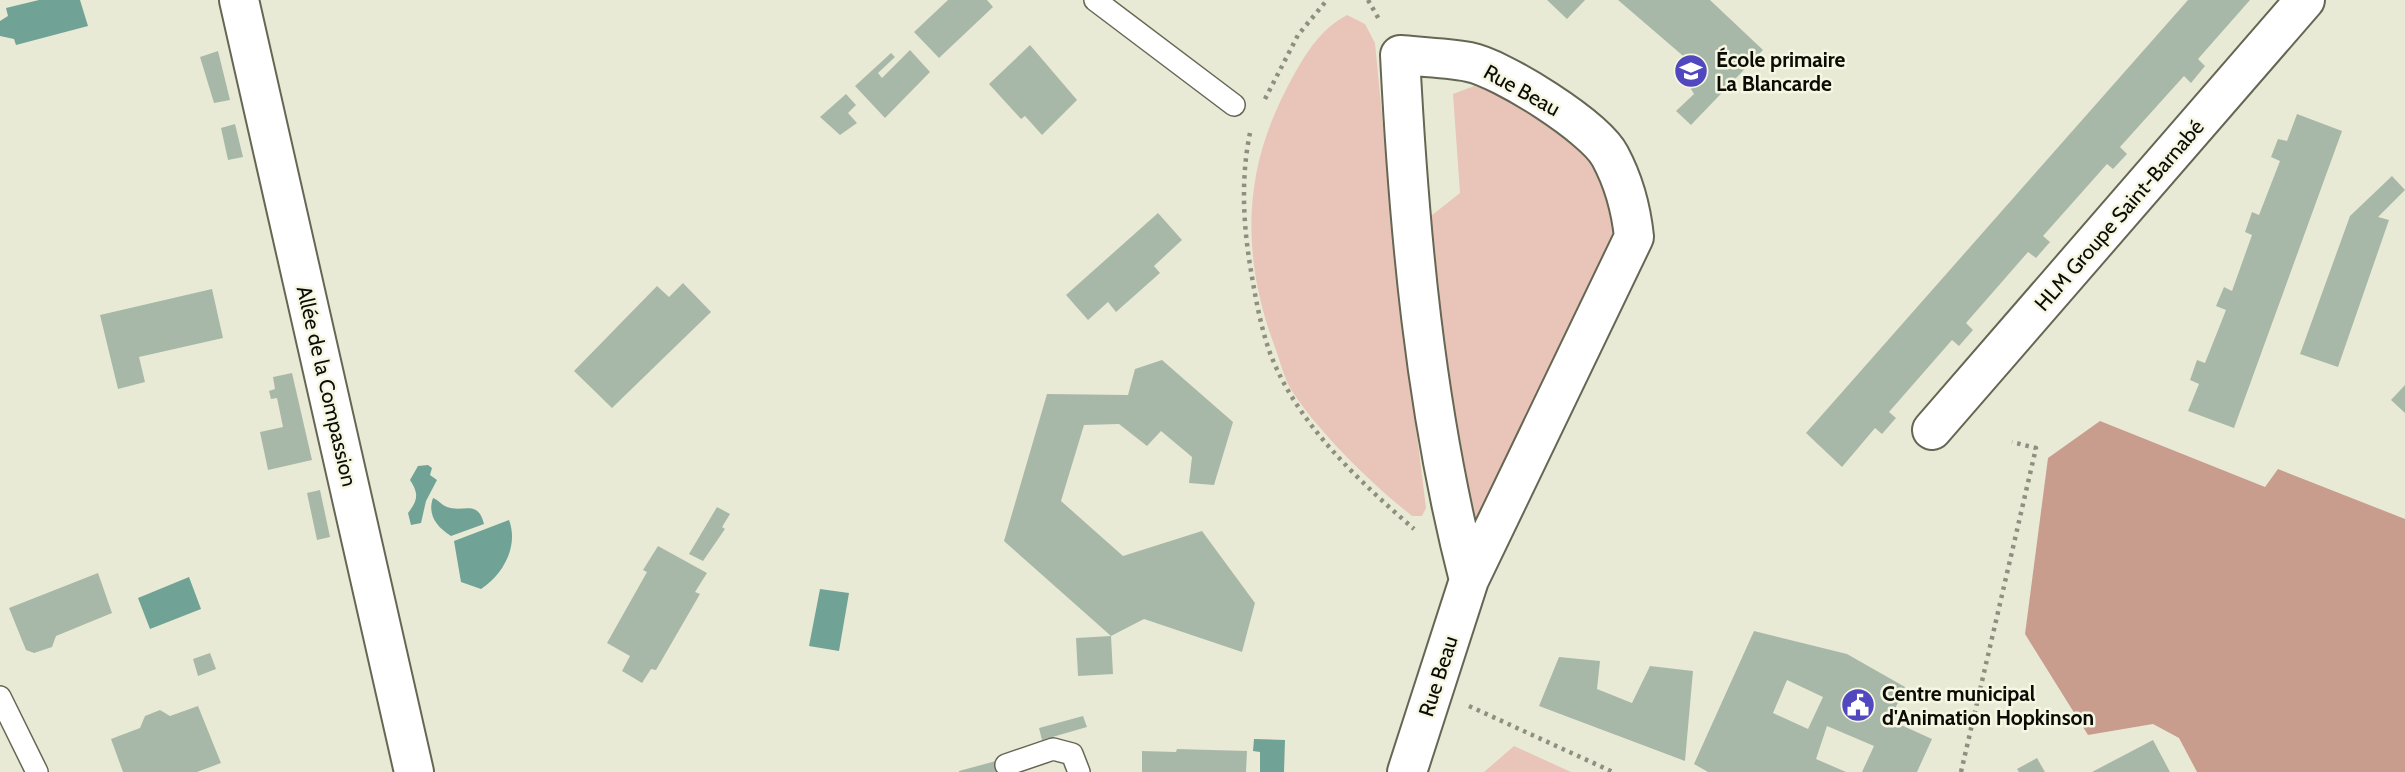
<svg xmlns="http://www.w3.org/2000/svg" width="2405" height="772" font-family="Cabin,sans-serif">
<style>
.green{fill:#e8c5b8}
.forest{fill:#c89d8e}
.water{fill:#70a296}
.building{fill:#a8b8a8;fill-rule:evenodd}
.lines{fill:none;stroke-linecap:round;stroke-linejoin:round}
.lane-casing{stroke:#666654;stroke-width:24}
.street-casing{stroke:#666654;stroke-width:42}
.path{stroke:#8e8f80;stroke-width:4.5;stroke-dasharray:3.5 5;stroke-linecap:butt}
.lane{stroke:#fff;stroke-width:21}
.street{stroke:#fff;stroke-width:38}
.labels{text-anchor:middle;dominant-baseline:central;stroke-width:5;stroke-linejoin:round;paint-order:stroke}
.poi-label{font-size:21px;font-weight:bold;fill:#0c0c06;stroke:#f6f7e2;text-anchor:start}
.street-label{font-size:21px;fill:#0c0c06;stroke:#f6f7e2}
</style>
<rect width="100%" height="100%" fill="#e9ead5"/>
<path class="green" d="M 1347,15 L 1365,24 L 1375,43 L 1399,290 L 1426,508 L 1422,516 L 1412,516 C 1373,485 1322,436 1294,394 C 1285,382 1281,364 1276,350 C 1244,266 1241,184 1280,102 C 1296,70 1314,32 1347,15 Z
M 1474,86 L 1519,100 L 1579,143 L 1610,187 L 1622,230 L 1477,524 L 1472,521 L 1446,413 L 1427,219 L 1460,193 L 1453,94 Z
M 1514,746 L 1571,772 L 1484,772 Z"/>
<path class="forest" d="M 2100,421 L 2265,487 L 2278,469 L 2405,519 L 2405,772 L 2197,772 L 2179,738 L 2153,724 L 2088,735 L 2025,634 L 2048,458 Z"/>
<path class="water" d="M 39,0 L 80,0 L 88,26 L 16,45 L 14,39 L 0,36 L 0,21 L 8,16 L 6,8 Z
M 428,465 L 432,468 L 430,475 L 437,480 L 426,501 L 421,523 L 411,525 L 408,513 C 418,500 419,494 410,480 L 418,466 Z
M 433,498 C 439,500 441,505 447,507 C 463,513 478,499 484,524 L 451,536 C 437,527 427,515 433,498 Z
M 509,520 C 519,546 503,575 481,589 L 461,582 L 454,541 Z
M 189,577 L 201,609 L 150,629 L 138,598 Z
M 820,589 L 849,593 L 839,651 L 809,646 Z
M 1254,739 L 1285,740 L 1284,772 L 1260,772 L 1260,752 L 1253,751 Z"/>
<path class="building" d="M 948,0 L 987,0 L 993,7 L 939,58 L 914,32 Z
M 1547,0 L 1585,0 L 1567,19 Z
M 1618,0 L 1710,0 L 1763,50 L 1691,125 L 1676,111 L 1694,94 L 1682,74 L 1696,67 Z
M 2188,0 L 2250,0 L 2198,59 L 2205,66 L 2191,83 L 2184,76 L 2120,147 L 2127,154 L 2113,169 L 2107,164 L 2043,236 L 2050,242 L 2036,258 L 2028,252 L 1966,323 L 1973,330 L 1959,346 L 1952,340 L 1889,412 L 1896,418 L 1882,434 L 1875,428 L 1842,467 L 1806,433 Z
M 1030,45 L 1077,100 L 1042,135 L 1025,116 L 1021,119 L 989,84 Z
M 910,50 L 930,72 L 885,118 L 855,86 L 891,53 L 895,57 L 878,73 L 882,78 Z
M 218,51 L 230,100 L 214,103 L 200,57 Z
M 846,94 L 856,105 L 848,113 L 857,123 L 840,135 L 820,117 Z
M 2297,114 L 2342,131 L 2234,428 L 2188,411 L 2199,384 L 2190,380 L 2197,360 L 2205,363 L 2226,310 L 2216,306 L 2224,287 L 2232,291 L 2252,235 L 2245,232 L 2252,212 L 2259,215 L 2280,161 L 2271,157 L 2278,139 L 2287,141 Z
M 235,124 L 243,157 L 228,160 L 221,128 Z
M 2392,176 L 2405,190 L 2378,217 L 2389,220 L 2338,367 L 2300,354 L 2350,216 Z
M 1158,213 L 1182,240 L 1154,266 L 1160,273 L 1116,312 L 1108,302 L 1088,320 L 1066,295 Z
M 683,283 L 711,312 L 612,408 L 574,371 L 657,286 L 669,297 Z
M 212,289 L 223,338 L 139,357 L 145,382 L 118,389 L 100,315 Z
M 1162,360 L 1233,422 L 1214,485 L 1189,483 L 1192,457 L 1161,431 L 1147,446 L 1119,424 L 1084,425 L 1061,501 L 1123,556 L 1202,531 L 1255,603 L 1242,652 L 1144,619 L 1111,636 L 1004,541 L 1047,394 L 1128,395 L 1135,369 Z
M 292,373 L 312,460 L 268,470 L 260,432 L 283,427 L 277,398 L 271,399 L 269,391 L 275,389 L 273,377 Z
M 2405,385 L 2405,413 L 2391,400 Z
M 320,490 L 330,537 L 317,540 L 307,493 Z
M 717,507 L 730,514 L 722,527 L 725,529 L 703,561 L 689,554 Z
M 658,546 L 707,573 L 695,592 L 700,594 L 656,670 L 651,669 L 642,683 L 622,671 L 630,656 L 607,643 L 647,572 L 643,570 Z
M 98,573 L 112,613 L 56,636 L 52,647 L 34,653 L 26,650 L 9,608 Z
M 1754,631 L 1847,654 L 1905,687 L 1890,720 L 1932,739 L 1917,772 L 1862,772 L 1874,746 L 1827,726 L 1816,759 L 1846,772 L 1708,772 L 1694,764 ZM 1787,680 L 1823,697 L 1808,729 L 1773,713 Z
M 1111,636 L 1113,674 L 1078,676 L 1076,638 Z
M 210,653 L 216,669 L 198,676 L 193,659 Z
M 1559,657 L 1600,661 L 1597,689 L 1632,703 L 1650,666 L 1693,671 L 1685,761 L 1539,706 Z
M 198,706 L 221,763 L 197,772 L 123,772 L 111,739 L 140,728 L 145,716 L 160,710 L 170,716 Z
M 1083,716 L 1087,727 L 1042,740 L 1039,728 Z
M 2153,740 L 2170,772 L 2092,772 Z
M 1177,749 L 1247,751 L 1246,772 L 1142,772 L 1142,751 L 1176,752 Z
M 2037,758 L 2045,772 L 2019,772 L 2017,769 Z
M 996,761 L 999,772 L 959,772 L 959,771 Z"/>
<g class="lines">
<g class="lane-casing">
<path id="lane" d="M 1095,0 L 1234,105
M 0,697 L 37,772
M 1006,765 L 1053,749 L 1072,754 L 1079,772"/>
</g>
<g class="street-casing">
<path id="street" d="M 239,0 L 414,772
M 1932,430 L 2305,0
M 1407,772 L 1469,580 L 1634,237 C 1631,208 1624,182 1610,156 C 1595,127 1501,68 1469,62 C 1447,58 1423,57 1400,55 C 1409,231 1425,409 1469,580"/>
</g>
<path class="path" d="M 1368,0 L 1380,21
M 1265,99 L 1298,35 L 1327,0
M 1250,133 C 1241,176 1243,222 1250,265 C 1255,295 1260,325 1270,353 C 1297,424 1359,481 1414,529
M 1469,706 L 1613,772
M 1961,772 L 2036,448 L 2012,442"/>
<use href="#lane" class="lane"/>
<use href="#street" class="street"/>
</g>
<defs>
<g id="school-disc" transform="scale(1.75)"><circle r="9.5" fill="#5147be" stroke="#f6f7e2"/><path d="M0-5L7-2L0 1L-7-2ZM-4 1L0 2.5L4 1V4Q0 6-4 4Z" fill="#fff"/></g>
<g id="civic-disc" transform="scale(1.75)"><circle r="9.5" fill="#5147be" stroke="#f6f7e2"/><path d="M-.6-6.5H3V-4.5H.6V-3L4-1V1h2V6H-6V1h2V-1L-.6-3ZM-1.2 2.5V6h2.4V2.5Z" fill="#fff"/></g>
</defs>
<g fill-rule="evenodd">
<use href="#school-disc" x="1691" y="71"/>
<use href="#civic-disc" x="1858" y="705"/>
</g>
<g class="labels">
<g class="poi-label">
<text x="1716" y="59">École primaire<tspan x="1716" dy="24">La Blancarde</tspan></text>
<text x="1882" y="693">Centre municipal<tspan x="1882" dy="24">d'Animation Hopkinson</tspan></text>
</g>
<g class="street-label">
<text transform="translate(1522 90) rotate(29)">Rue Beau</text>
<text transform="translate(2119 215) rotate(-49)">HLM Groupe Saint-Barnabé</text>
<text transform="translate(327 386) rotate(77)">Allée de la Compassion</text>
<text transform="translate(1438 676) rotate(-72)">Rue Beau</text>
</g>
</g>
</svg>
